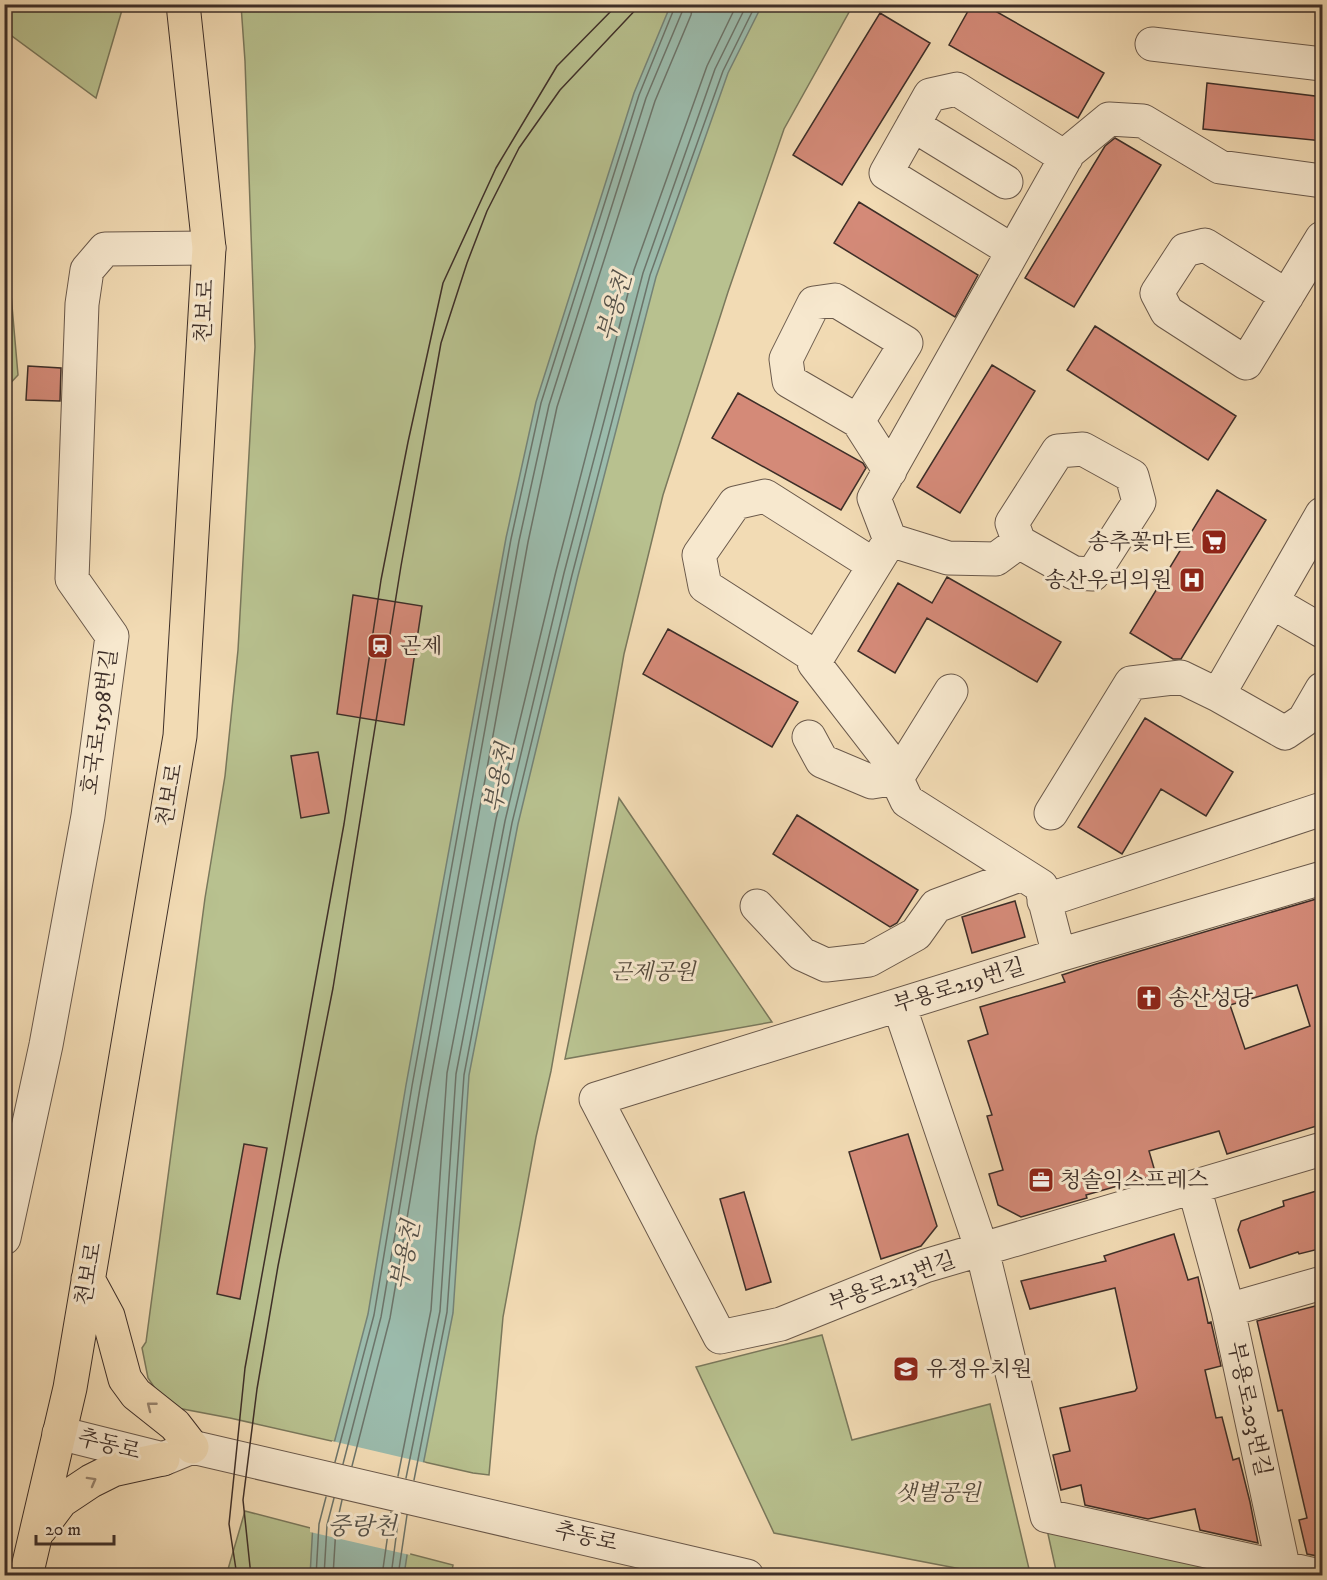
<svg xmlns="http://www.w3.org/2000/svg" width="1327" height="1580" font-family="'IM FELL DW Pica','Noto Serif KR',serif">
<style>
.green{fill:#b8c18f;stroke:#7a785c;stroke-width:1.5}
.water{fill:#9bbbac;stroke:#758377;stroke-width:1.5}
.pier{fill:#f2dbb4}
.lines{fill:none;stroke-linecap:round;stroke-linejoin:round}
.shore{stroke:#6c746a;stroke-width:1.5}
.building{fill:#d48a78;stroke:#3d2e28;stroke-width:1.5;fill-rule:evenodd}
.minor-casing{stroke:#6a594b;stroke-width:35}
.major-casing{stroke:#3d2e28;stroke-width:35}
.minor{stroke:#f7e8ce;stroke-width:33}
.major{stroke:#f2dbb4;stroke-width:33}
.tram{stroke:#3d2e28;stroke-width:1.5}
.oneway{stroke:#98846e}
.labels{text-anchor:middle;dominant-baseline:central;stroke-width:6;stroke-linejoin:round;paint-order:stroke}
.street-label{font-size:22px;fill:#3d2e28;stroke:#f7e8ce}
.poi-label{font-size:22px;fill:#3d2e28;stroke:#f7e8ce;text-anchor:start}
.park-label{font-size:22px;font-style:italic;fill:#564b3d;stroke:#f7e8ce}
.water-label{font-size:24px;font-style:italic;fill:#545149;stroke:#f7e8ce}
</style>
<rect width="100%" height="100%" fill="#f2dbb4"/>
<filter id="stains"><feTurbulence type="fractalNoise" baseFrequency=".00333" numOctaves="4"/><feColorMatrix values="0 0 0 0 .2 0 0 0 0 .09 0 0 0 0 .02 0 0 0 .5 -.17"/></filter>
<radialGradient id="worn" r=".72"><stop offset=".6" stop-color="#630" stop-opacity="0"/><stop offset="1" stop-color="#630" stop-opacity=".3"/></radialGradient>
<path class="green" d="M 120,5 L 122,10 L 96,98 L 9,34 L 5,37 L 5,5 Z
M 241,5 L 853,5 L 784,129 L 728,292 L 663,495 L 624,654 L 551,1071 L 536,1137 L 503,1317 L 489,1475 L 473,1473 L 230,1418 L 167,1406 L 148,1378 L 142,1348 L 146,1342 L 205,898 L 225,776 L 238,650 L 255,347 L 245,61 Z
M 5,279 L 10,283 L 18,375 L 5,389 Z
M 619,798 L 772,1022 L 565,1059 Z
M 822,1335 L 852,1440 L 990,1404 L 1030,1573 L 1026,1575 L 992,1575 L 774,1533 L 696,1367 Z
M 245,1511 L 453,1565 L 451,1576 L 226,1576 Z
M 1046,1525 L 1264,1575 L 1057,1575 Z"/>
<path class="water" d="M 671,4 L 762,5 L 728,73 L 656,277 L 578,576 L 518,824 L 469,1075 L 453,1313 L 413,1516 L 404,1575 L 310,1576 L 313,1523 L 368,1314 L 406,1085 L 506,538 L 536,402 L 634,93 Z"/>
<path class="pier" d="M 332,1441 L 426,1463 L 410,1555 L 310,1532 L 310,1523 Z"/>
<g class="lines">
<path class="shore" d="M 335,1462 L 374,1315 L 412,1086 L 511,539 L 541,403 L 639,95 L 676,4
M 343,1464 L 381,1317 L 420,1088 L 519,541 L 549,405 L 646,98 L 682,12 L 683,4
M 352,1466 L 390,1318 L 429,1089 L 528,542 L 557,407 L 655,101 L 691,15 L 693,4
M 398,1476 L 431,1310 L 447,1073 L 496,819 L 556,571 L 634,270 L 707,66 L 737,4
M 406,1478 L 440,1311 L 456,1074 L 505,821 L 564,573 L 643,273 L 715,69 L 747,4
M 414,1480 L 447,1312 L 464,1075 L 512,823 L 572,575 L 650,275 L 723,71 L 756,4
M 316,1576 L 319,1524 L 326,1497
M 324,1576 L 327,1525 L 334,1498
M 333,1576 L 336,1527 L 342,1500
M 382,1576 L 391,1512
M 391,1576 L 399,1514
M 398,1576 L 407,1515"/>
</g>
<path class="building" d="M 972,4 L 983,4 L 1104,73 L 1078,118 L 949,45 Z
M 880,13 L 930,43 L 842,185 L 793,155 Z
M 1207,83 L 1323,97 L 1323,141 L 1203,129 Z
M 1115,138 L 1161,165 L 1074,307 L 1025,278 L 1105,146 Z
M 859,202 L 978,275 L 955,317 L 834,243 Z
M 1095,326 L 1236,416 L 1208,460 L 1067,370 Z
M 992,365 L 1035,391 L 960,513 L 917,487 Z
M 28,366 L 61,368 L 60,401 L 26,400 Z
M 738,393 L 863,463 L 866,468 L 841,510 L 712,438 Z
M 1217,490 L 1266,520 L 1181,659 L 1173,659 L 1130,633 Z
M 947,577 L 1061,642 L 1037,682 L 927,618 L 895,673 L 858,651 L 898,583 L 932,603 Z
M 353,595 L 422,606 L 404,725 L 337,714 Z
M 668,629 L 798,702 L 772,747 L 643,674 Z
M 1145,718 L 1233,772 L 1206,816 L 1161,789 L 1122,854 L 1078,827 Z
M 318,752 L 329,813 L 301,818 L 291,756 Z
M 797,815 L 918,890 L 897,923 L 890,927 L 773,854 Z
M 1323,897 L 1323,1124 L 1227,1154 L 1219,1131 L 1149,1151 L 1156,1175 L 1086,1195 L 1087,1198 L 1021,1217 L 998,1205 L 989,1174 L 1003,1170 L 987,1116 L 992,1115 L 968,1041 L 988,1034 L 980,1007 L 1065,982 L 1062,975 L 1096,964 ZM 1297,985 L 1310,1026 L 1245,1049 L 1230,1005 Z
M 1015,901 L 1025,937 L 972,953 L 962,917 Z
M 908,1134 L 937,1226 L 921,1246 L 881,1259 L 849,1152 Z
M 244,1144 L 267,1148 L 240,1299 L 217,1294 Z
M 1323,1189 L 1323,1248 L 1299,1254 L 1298,1252 L 1250,1268 L 1238,1230 L 1241,1221 L 1284,1206 L 1283,1201 Z
M 744,1192 L 771,1282 L 746,1290 L 720,1199 Z
M 1174,1234 L 1188,1280 L 1198,1277 L 1208,1323 L 1211,1322 L 1221,1366 L 1205,1370 L 1216,1418 L 1222,1417 L 1233,1460 L 1239,1458 L 1250,1502 L 1258,1543 L 1200,1530 L 1195,1509 L 1148,1519 L 1085,1505 L 1081,1485 L 1061,1490 L 1053,1455 L 1070,1451 L 1060,1408 L 1135,1391 L 1137,1388 L 1115,1288 L 1030,1309 L 1021,1281 L 1106,1261 L 1104,1256 Z
M 1323,1304 L 1323,1557 L 1307,1554 L 1299,1520 L 1307,1518 L 1282,1410 L 1278,1411 L 1257,1321 Z"/>
<g class="lines">
<g class="minor-casing">
<path id="minor" d="M 1152,44 L 1322,64
M 913,125 L 1006,182
M 1013,251 L 886,173 L 930,95 L 957,89 L 1066,158
M 1287,296 L 1205,245 L 1185,250 L 1157,293 L 1167,312 L 1246,363 L 1322,238
M 858,421 L 789,381 L 786,359 L 814,303 L 835,300 L 906,343 L 858,421 L 890,471
M 890,540 L 948,558 L 996,559 L 1019,542 L 1074,573 L 1093,574 L 1139,502 L 1132,476 L 1083,449 L 1058,451 L 1012,523 L 1019,542
M 1272,602 L 1322,631
M 817,658 L 705,586 L 699,555 L 735,503 L 765,496 L 874,565
M 1218,695 L 1285,733 L 1304,720 L 1322,689
M 809,737 L 822,761 L 872,782 L 897,778 L 951,691
M 1051,813 L 1131,683 L 1181,677 L 1218,695 L 1322,514
M 1322,878 L 1059,955 L 596,1099 L 720,1337 L 781,1324 L 925,1266 L 1322,1149
M 1044,901 L 1322,809
M 757,906 L 802,954 L 826,965 L 869,960 L 916,934 L 936,906 L 1022,874
M 1059,955 L 1041,886 L 907,801 L 886,756 L 814,663 L 890,540 L 874,498 L 1069,152 L 1109,119 L 1143,121 L 1220,167 L 1322,181
M 899,1005 L 982,1250 L 1047,1516 L 1320,1576
M 1194,1187 L 1228,1310 L 1283,1566
M 4,1238 L 46,1045 L 88,816 L 112,636 L 72,579 L 82,304 L 87,270 L 105,249 L 209,248
M 1228,1310 L 1322,1283
M 59,1433 L 163,1459 L 192,1447 L 747,1576"/>
</g>
<g class="major-casing">
<path id="major" d="M 88,1279 L 108,1316 L 125,1379 L 136,1394 L 175,1425 L 192,1447
M 40,1529 L 61,1501 L 91,1481 L 113,1470 L 163,1459
M 26,1576 L 70,1388 L 180,736 L 209,248 L 183,4"/>
</g>
<use href="#minor" class="minor"/>
<use href="#major" class="major"/>
<path class="tram" d="M 237,1576 L 229,1524 L 245,1368 L 344,824 L 381,580 L 408,442 L 443,283 L 496,168 L 557,66 L 618,4
M 251,1576 L 243,1500 L 257,1389 L 278,1266 L 333,988 L 401,566 L 441,343 L 467,263 L 487,211 L 519,148 L 560,90 L 641,4"/>
</g>
<defs><path id="oneway-chevron" d="M-2-3.5L2.5 0L-2 3.5" fill="none" stroke-width="1.6" stroke-linecap="round" stroke-linejoin="round" transform="scale(1.5)"/></defs>
<g class="oneway">
<use href="#oneway-chevron" transform="translate(151 1406) rotate(-142)"/>
<use href="#oneway-chevron" transform="translate(92 1481) rotate(-29)"/>
</g>
<defs>
<g id="supermarket-square" transform="scale(1.35)"><rect x="-9" y="-9" width="18" height="18" rx="4" fill="#8f2418" stroke="#f7e8ce"/><path d="M-6-5.5h2.5l.6 2H6L4.5 2H-2.5L-4.4-4H-6ZM-1.5 3.2a1.3 1.3 0 1 0 .1 0ZM3 3.2a1.3 1.3 0 1 0 .1 0Z" fill="#fff"/></g>
<g id="hospital-square" transform="scale(1.35)"><rect x="-9" y="-9" width="18" height="18" rx="4" fill="#8f2418" stroke="#f7e8ce"/><path d="M-5-5h3v3.5h4V-5h3V5h-3V1.5h-4V5h-3Z" fill="#fff"/></g>
<g id="station-square" transform="scale(1.35)"><rect x="-9" y="-9" width="18" height="18" rx="4" fill="#8f2418" stroke="#f7e8ce"/><path d="M-3-6H3Q5-6 5-4V2Q5 4 3 4L4.5 6H3L1.5 4h-3L-3 6H-4.5L-3 4Q-5 4-5 2V-4Q-5-6-3-6ZM-3.5-4v3h7v-3ZM-3.5 1v1.5H-2V1ZM2 1v1.5H3.5V1Z" fill="#fff"/></g>
<g id="church-square" transform="scale(1.35)"><rect x="-9" y="-9" width="18" height="18" rx="4" fill="#8f2418" stroke="#f7e8ce"/><path d="M-1.2-6h2.4v3.5h3.3v2.4h-3.3V6h-2.4V-.1h-3.3v-2.4h3.3Z" fill="#fff"/></g>
<g id="office-square" transform="scale(1.35)"><rect x="-9" y="-9" width="18" height="18" rx="4" fill="#8f2418" stroke="#f7e8ce"/><path d="M-6-3h4V-5.5h4V-3h4V5H-6ZM-1-4.5V-3h2v-1.5ZM-6 0V1H6V0Z" fill="#fff"/></g>
<g id="school-square" transform="scale(1.35)"><rect x="-9" y="-9" width="18" height="18" rx="4" fill="#8f2418" stroke="#f7e8ce"/><path d="M0-5L7-2L0 1L-7-2ZM-4 1L0 2.5L4 1V4Q0 6-4 4Z" fill="#fff"/></g>
</defs>
<g fill-rule="evenodd">
<use href="#supermarket-square" x="1214" y="542"/>
<use href="#hospital-square" x="1192" y="580"/>
<use href="#station-square" x="380" y="646"/>
<use href="#church-square" x="1149" y="998"/>
<use href="#office-square" x="1041" y="1180"/>
<use href="#school-square" x="906" y="1369"/>
</g>
<g class="labels">
<g class="street-label">
<text transform="translate(205 311) rotate(-87)">천보로</text>
<text transform="translate(100 722) rotate(-82)">호국로1598번길</text>
<text transform="translate(170 795) rotate(-80)">천보로</text>
<text transform="translate(959 986) rotate(-17)">부용로219번길</text>
<text transform="translate(89 1274) rotate(-80)">천보로</text>
<text transform="translate(892 1282) rotate(-20)">부용로213번길</text>
<text transform="translate(1249 1409) rotate(78)">부용로203번길</text>
<text transform="translate(109 1445) rotate(14)">추동로</text>
<text transform="translate(586 1537) rotate(13)">추동로</text>
</g>
<g class="poi-label">
<text x="1194" y="542" text-anchor="end">송추꽃마트</text>
<text x="1172" y="580" text-anchor="end">송산우리의원</text>
<text x="400" y="646">곤제</text>
<text x="1168" y="998">송산성당</text>
<text x="1060" y="1180">청솔익스프레스</text>
<text x="926" y="1369">유정유치원</text>
</g>
<g class="park-label">
<text x="653" y="972">곤제공원</text>
<text x="938" y="1493">샛별공원</text>
</g>
<g class="water-label">
<text transform="translate(615 307) rotate(-74)">부용천</text>
<text transform="translate(500 778) rotate(-79)">부용천</text>
<text transform="translate(406 1255) rotate(-79)">부용천</text>
<text x="362" y="1527">중랑천</text>
</g>
</g>
<rect width="1327" height="1580" fill="none" stroke="#f2dbb4" stroke-width="24"/>
<rect x="6" y="6" width="1315" height="1568" fill="none" stroke="#3d2e28" stroke-width="3"/>
<rect x="12" y="12" width="1303" height="1556" fill="none" stroke="#3d2e28" stroke-width="1.5"/>
<path d="M36 1535v9h78v-9" fill="none" stroke="#3d2e28" stroke-width="3"/>
<text x="45" y="1535" font-size="18" fill="#3d2e28" stroke="#f7e8ce" stroke-width="4.5" paint-order="stroke">20 m</text>
<rect width="100%" height="100%" filter="url(#stains)"/>
<rect width="100%" height="100%" fill="url(#worn)"/>
</svg>
